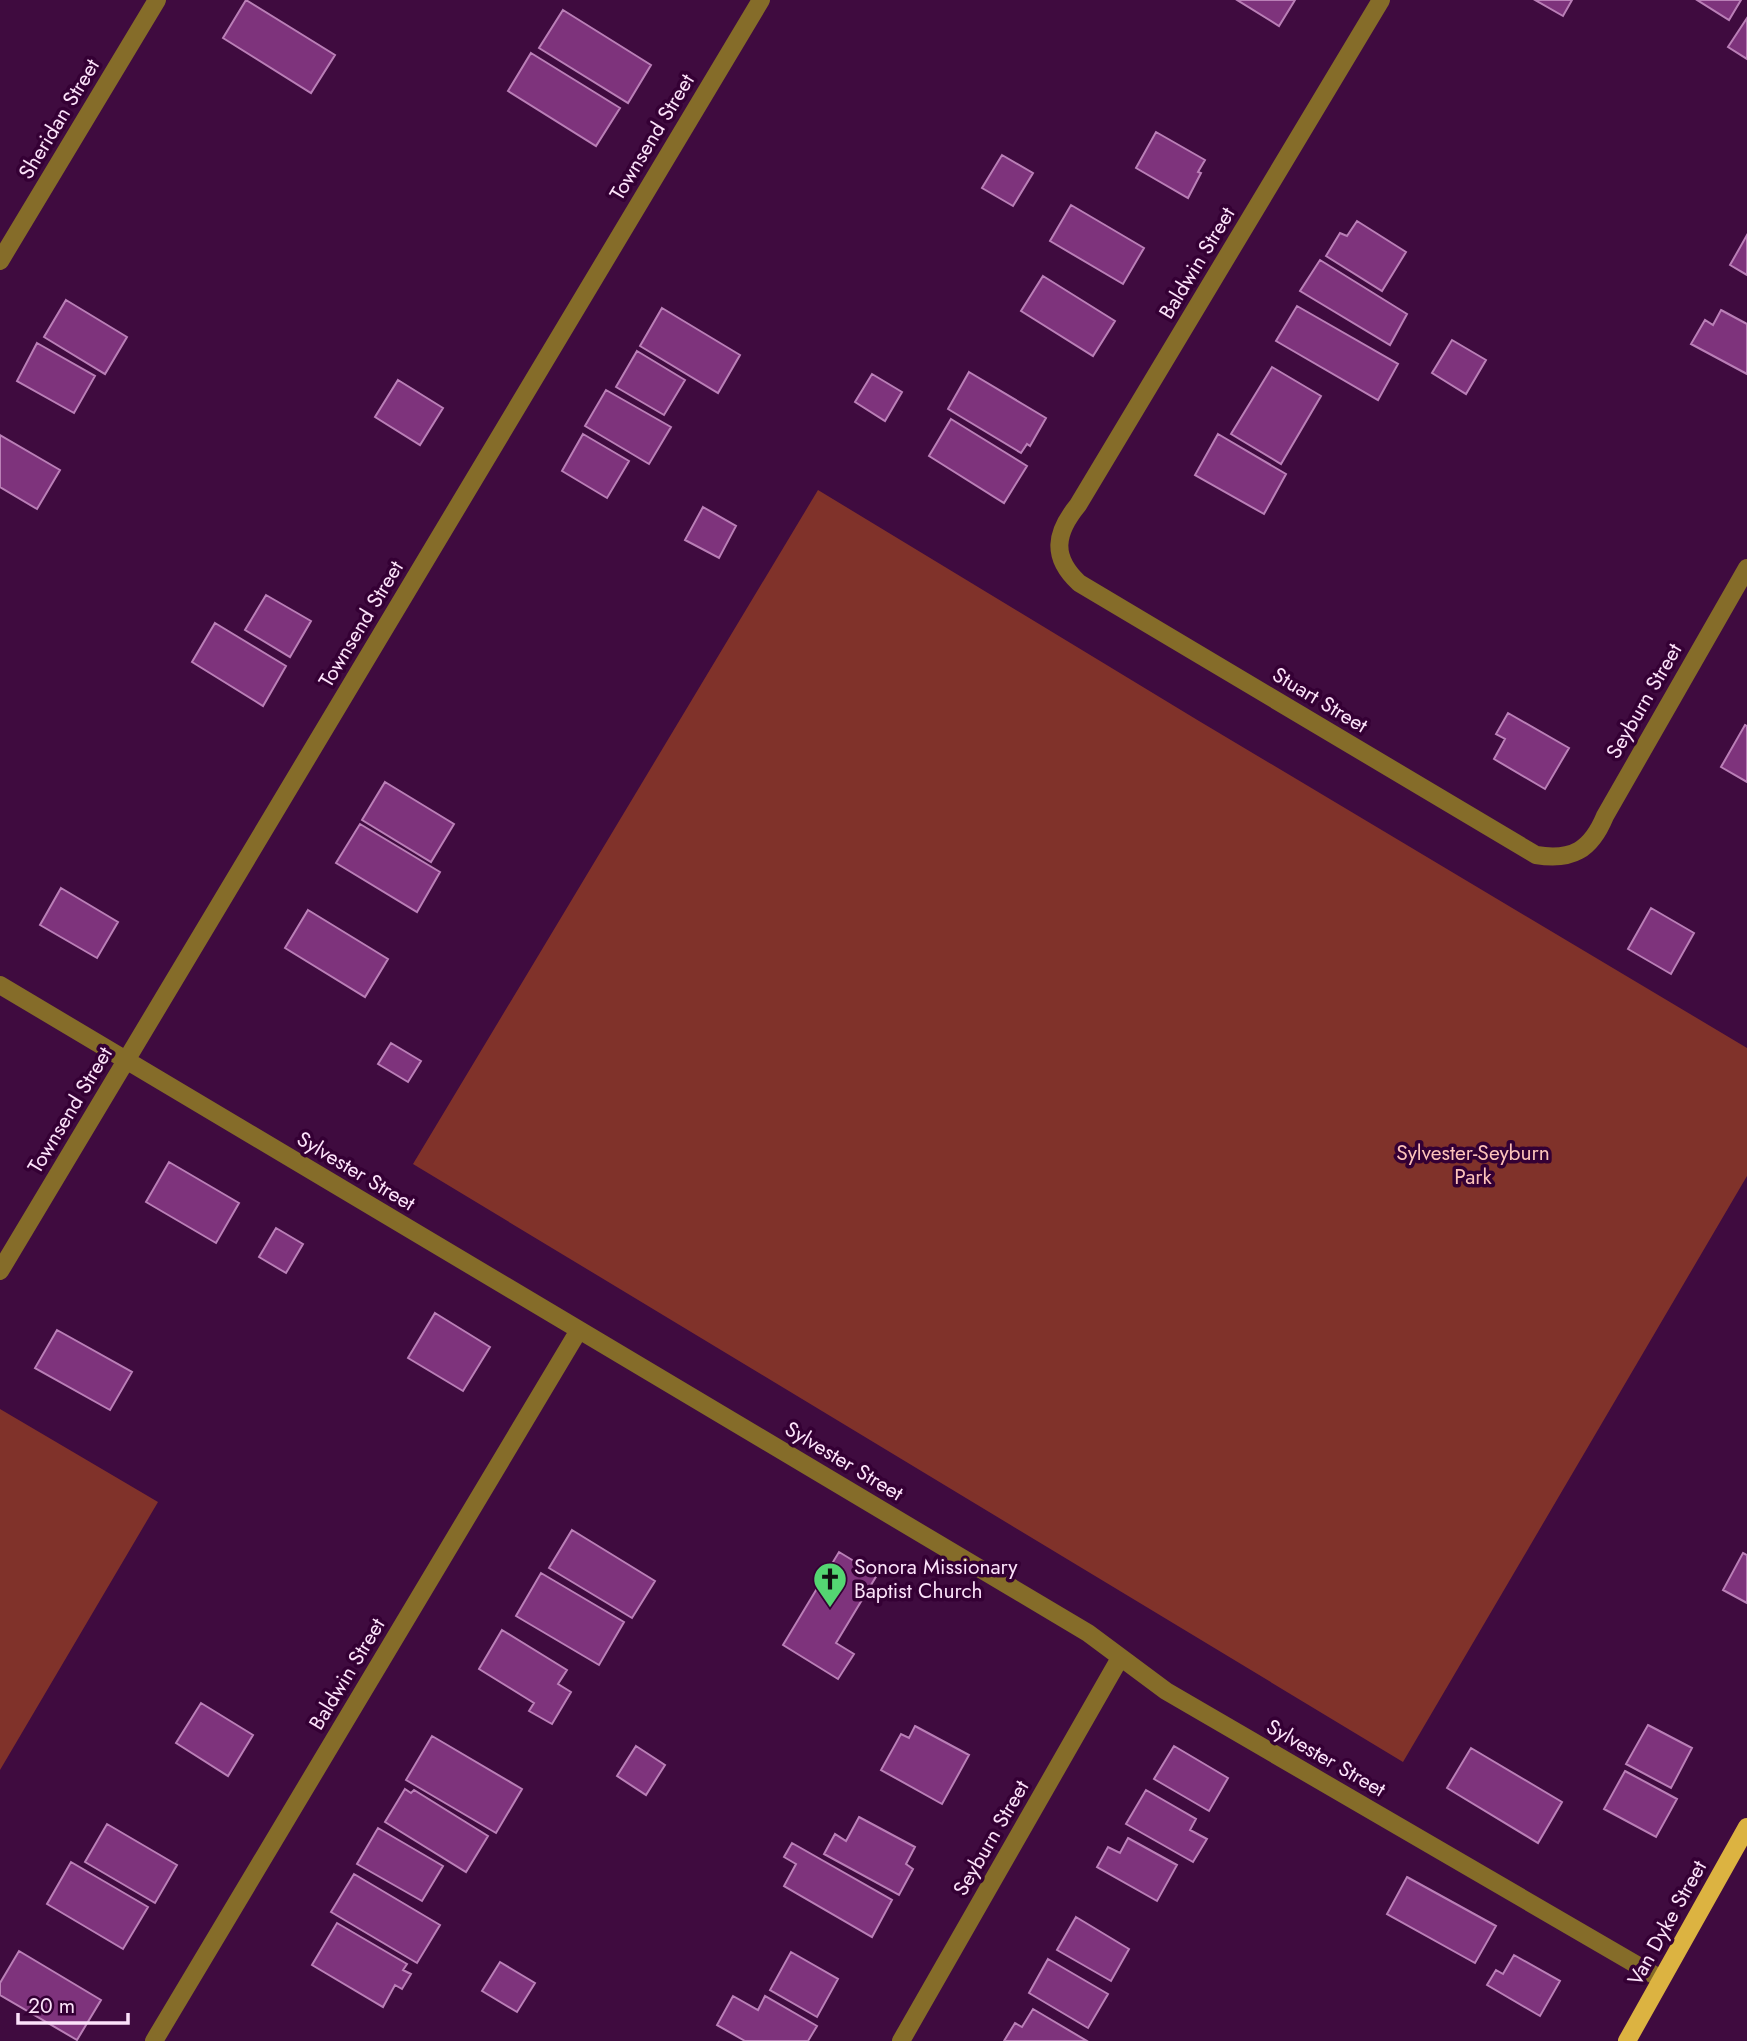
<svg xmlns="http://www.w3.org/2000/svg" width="1747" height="2041" font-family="Jost,sans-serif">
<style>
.green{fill:#80322a}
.building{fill:#7e337c;stroke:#ba7fb7;stroke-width:2}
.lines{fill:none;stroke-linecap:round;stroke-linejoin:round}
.minor{stroke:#856c29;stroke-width:18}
.major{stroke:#dcb341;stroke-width:18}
.labels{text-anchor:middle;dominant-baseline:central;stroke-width:7;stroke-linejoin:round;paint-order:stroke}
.street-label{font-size:21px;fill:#fce2fa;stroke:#340034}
.park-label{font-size:21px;fill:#fdc3ba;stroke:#340034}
.poi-label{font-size:21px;fill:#fce2fa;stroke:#340034;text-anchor:start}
</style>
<rect width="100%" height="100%" fill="#3f0b3f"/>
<path class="green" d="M 818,490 L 1199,721 L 1747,1048 L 1747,1176 L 1403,1762 L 413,1164 Z
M 0,1409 L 158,1502 L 0,1770 Z"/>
<path class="building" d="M 246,0 L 335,55 L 311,93 L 223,38 Z
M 1237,0 L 1295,0 L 1279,26 Z
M 1535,0 L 1572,0 L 1563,16 Z
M 1697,0 L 1741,0 L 1729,20 Z
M 563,10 L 651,65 L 628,103 L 539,48 Z
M 1747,18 L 1747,59 L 1728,47 Z
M 531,53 L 620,108 L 596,146 L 508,91 Z
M 1156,132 L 1205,160 L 1198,172 L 1201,173 L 1188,198 L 1136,168 Z
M 1002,155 L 1033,173 L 1013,206 L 982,188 Z
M 1071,205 L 1144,248 L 1123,284 L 1050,241 Z
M 1357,221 L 1406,252 L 1382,291 L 1326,256 L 1340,233 L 1347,236 Z
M 1747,235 L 1747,275 L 1730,265 Z
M 1320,260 L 1407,314 L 1390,345 L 1300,291 Z
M 1043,276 L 1115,321 L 1093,356 L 1021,311 Z
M 66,300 L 127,337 L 105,374 L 44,337 Z
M 1297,306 L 1398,364 L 1378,400 L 1276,341 Z
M 662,308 L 740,355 L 718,393 L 640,346 Z
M 1721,310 L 1747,324 L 1747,374 L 1691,344 L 1705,320 L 1713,325 Z
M 1452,340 L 1486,360 L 1466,394 L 1432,373 Z
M 37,343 L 95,376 L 74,413 L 17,381 Z
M 637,351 L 685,380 L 664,415 L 616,387 Z
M 1272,367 L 1321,396 L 1281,464 L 1231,434 Z
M 969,372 L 1046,418 L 1030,446 L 1027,444 L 1021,453 L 948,409 Z
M 872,374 L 902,392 L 885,421 L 855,402 Z
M 398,380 L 443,408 L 420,445 L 375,417 Z
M 606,390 L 671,427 L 649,464 L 585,426 Z
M 951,419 L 1027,466 L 1004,503 L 929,456 Z
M 583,434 L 629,461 L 607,498 L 562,471 Z
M 1218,434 L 1286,474 L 1264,514 L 1195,475 Z
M 0,435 L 60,470 L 37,509 L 0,487 Z
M 703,507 L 736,526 L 719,558 L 685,540 Z
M 266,595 L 311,621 L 290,657 L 245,630 Z
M 215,623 L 286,666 L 263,706 L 192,662 Z
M 1508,713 L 1569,748 L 1545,789 L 1494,759 L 1505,739 L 1496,734 Z
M 1745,725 L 1747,726 L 1747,782 L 1721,767 Z
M 385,782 L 454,824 L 431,862 L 362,820 Z
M 360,824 L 440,872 L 417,912 L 336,863 Z
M 61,888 L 118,922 L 97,958 L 40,925 Z
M 1651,908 L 1694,933 L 1671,974 L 1628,949 Z
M 308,910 L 388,959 L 365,997 L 285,948 Z
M 391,1043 L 421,1061 L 408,1082 L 378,1064 Z
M 169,1162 L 239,1203 L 216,1243 L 146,1202 Z
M 276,1228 L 303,1244 L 286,1273 L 259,1257 Z
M 435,1313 L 490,1347 L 463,1391 L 408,1358 Z
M 57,1330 L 132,1372 L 110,1410 L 35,1368 Z
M 572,1530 L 655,1581 L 632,1618 L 549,1568 Z
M 839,1552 L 877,1575 L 836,1643 L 854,1654 L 838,1679 L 783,1645 Z
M 1743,1553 L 1747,1555 L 1747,1603 L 1723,1590 Z
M 541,1573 L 624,1622 L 599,1665 L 516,1616 Z
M 502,1630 L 567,1670 L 558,1684 L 571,1692 L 552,1724 L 529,1711 L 534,1703 L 479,1669 Z
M 201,1703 L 253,1735 L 228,1776 L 176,1743 Z
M 1648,1725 L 1692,1748 L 1671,1788 L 1626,1764 Z
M 915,1726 L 969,1755 L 942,1804 L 881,1770 L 901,1734 L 909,1738 Z
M 432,1736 L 522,1789 L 496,1833 L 406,1780 Z
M 636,1746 L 665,1765 L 646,1795 L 617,1776 Z
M 1174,1746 L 1228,1778 L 1209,1811 L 1154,1779 Z
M 1471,1748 L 1562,1802 L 1538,1843 L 1447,1788 Z
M 1625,1771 L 1677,1799 L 1656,1837 L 1604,1809 Z
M 405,1789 L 411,1793 L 414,1790 L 488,1836 L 466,1872 L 385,1822 Z
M 1146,1790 L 1196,1819 L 1190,1830 L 1207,1839 L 1193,1862 L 1126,1824 Z
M 859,1817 L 915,1847 L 906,1864 L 913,1869 L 899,1895 L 824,1854 L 835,1834 L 846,1841 Z
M 107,1824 L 177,1865 L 155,1903 L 85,1862 Z
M 378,1828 L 443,1866 L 422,1901 L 357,1864 Z
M 1128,1838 L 1177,1865 L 1157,1901 L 1097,1867 L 1108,1847 L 1120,1853 Z
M 792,1843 L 892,1900 L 872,1937 L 784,1886 L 796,1864 L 784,1857 Z
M 71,1862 L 148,1907 L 123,1949 L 47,1904 Z
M 354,1874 L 440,1925 L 417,1963 L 331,1912 Z
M 1407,1877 L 1496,1926 L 1475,1963 L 1387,1914 Z
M 1076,1917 L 1129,1949 L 1111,1981 L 1057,1950 Z
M 337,1923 L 407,1964 L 403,1970 L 411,1974 L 402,1989 L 395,1985 L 383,2007 L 312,1965 Z
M 19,1951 L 101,2000 L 77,2040 L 0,1995 L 0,1983 Z
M 791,1952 L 838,1979 L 817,2017 L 770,1990 Z
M 1514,1955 L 1560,1981 L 1540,2016 L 1487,1985 L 1496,1970 L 1503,1974 Z
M 1048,1959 L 1108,1994 L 1088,2028 L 1029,1993 Z
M 500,1962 L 535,1983 L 517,2012 L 482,1991 Z
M 733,1996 L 758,2010 L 765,1996 L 817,2026 L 808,2041 L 745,2041 L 717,2025 Z
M 1033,2009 L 1087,2041 L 1004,2041 L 1015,2023 L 1022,2027 Z"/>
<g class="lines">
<path class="minor" d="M 1381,0 L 1078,505 C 1055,533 1051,557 1079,583 L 1536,855 C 1572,861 1591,850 1605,816 L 1747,568
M 0,261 L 157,0
M 0,985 L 1088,1633 L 1166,1691 L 1661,1979
M 0,1271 L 761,0
M 154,2041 L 579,1330
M 901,2041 L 1120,1658"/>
<path class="major" d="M 1627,2041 L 1747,1827"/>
</g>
<defs>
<g id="church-pin" transform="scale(1.75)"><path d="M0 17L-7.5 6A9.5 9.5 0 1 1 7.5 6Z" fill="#54d672" stroke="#340034"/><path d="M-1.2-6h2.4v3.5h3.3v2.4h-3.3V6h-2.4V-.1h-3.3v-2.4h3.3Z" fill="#111"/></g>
</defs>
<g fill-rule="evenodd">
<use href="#church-pin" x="830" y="1579"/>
</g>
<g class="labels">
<g class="street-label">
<text transform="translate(59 119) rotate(-59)">Sheridan Street</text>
<text transform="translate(652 137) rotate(-59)">Townsend Street</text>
<text transform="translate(1197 263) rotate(-59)">Baldwin Street</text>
<text transform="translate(361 624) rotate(-59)">Townsend Street</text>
<text transform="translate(1320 700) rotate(31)">Stuart Street</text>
<text transform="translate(1644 701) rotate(-60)">Seyburn Street</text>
<text transform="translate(70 1110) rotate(-59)">Townsend Street</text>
<text transform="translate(356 1171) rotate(31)">Sylvester Street</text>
<text transform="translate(844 1461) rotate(31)">Sylvester Street</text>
<text transform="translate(347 1674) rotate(-59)">Baldwin Street</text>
<text transform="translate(1326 1758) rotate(30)">Sylvester Street</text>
<text transform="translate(991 1838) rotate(-60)">Seyburn Street</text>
<text transform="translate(1667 1923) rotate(-61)">Van Dyke Street</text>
</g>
<g class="park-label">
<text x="1473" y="1153">Sylvester-Seyburn<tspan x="1473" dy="24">Park</tspan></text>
</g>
<g class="poi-label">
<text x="854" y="1567">Sonora Missionary<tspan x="854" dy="24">Baptist Church</tspan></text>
</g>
</g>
<path d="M18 2013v10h110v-10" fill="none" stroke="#fce2fa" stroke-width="3.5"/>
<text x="28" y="2013" font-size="21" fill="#fce2fa" stroke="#340034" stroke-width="5" paint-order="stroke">20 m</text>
</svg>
